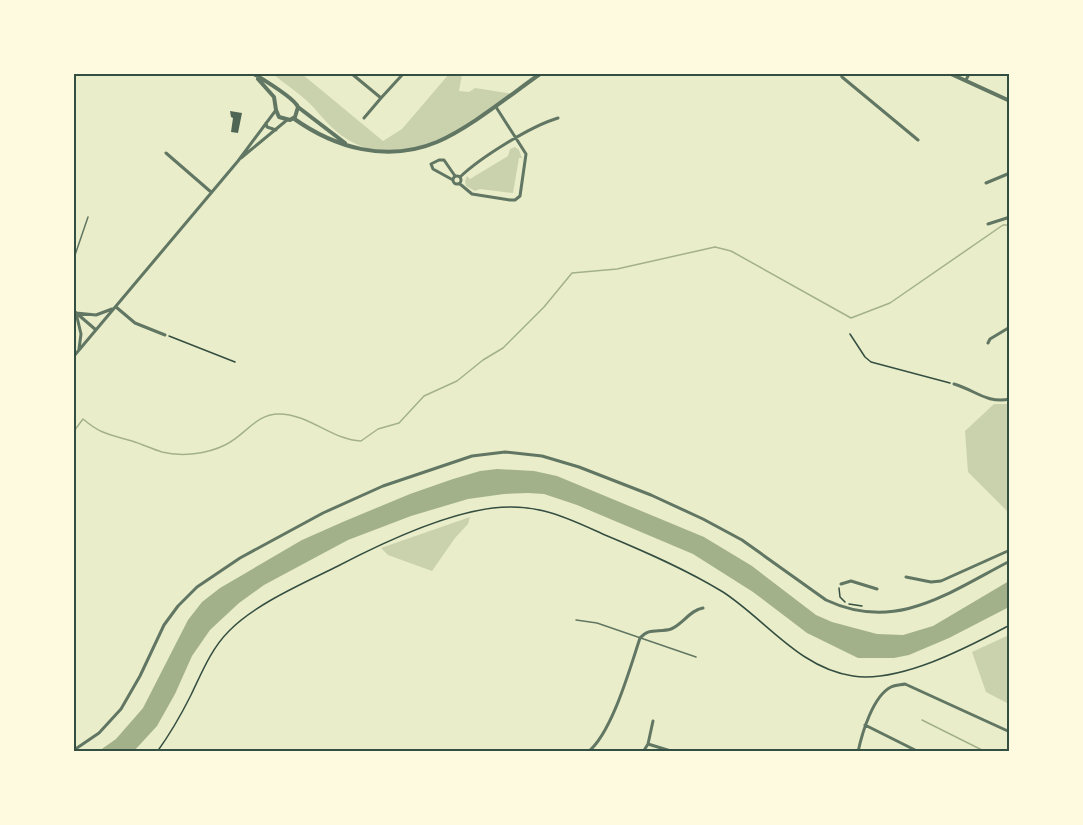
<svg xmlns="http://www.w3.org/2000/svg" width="1083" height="825" font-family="Inter,sans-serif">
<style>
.green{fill:#cad2ad}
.water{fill:#a3b18a}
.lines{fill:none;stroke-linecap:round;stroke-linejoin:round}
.stream{stroke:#a3b18a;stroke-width:1.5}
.building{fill:#4f6655}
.path{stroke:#344e41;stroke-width:1.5}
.service{stroke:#617663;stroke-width:1.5}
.minor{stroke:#617663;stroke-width:3}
.tertiary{stroke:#617663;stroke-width:4}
.neatline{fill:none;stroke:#344e41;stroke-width:2}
</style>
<rect width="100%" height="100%" fill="#e9edc9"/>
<path class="green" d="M 273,74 L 302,74 L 383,141 L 402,129 L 449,74 L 462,74 L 459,91 L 469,92 L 475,88 L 514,94 C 467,126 412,174 352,142 C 337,134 325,121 315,109 C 303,95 286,85 273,74 Z
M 515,147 L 519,150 L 522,158 L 519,158 L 513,193 L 480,189 L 475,191 L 466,186 L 465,181 L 467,176 L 470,179 L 508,156 L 510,149 Z
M 994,404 L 1009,404 L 1009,513 L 968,472 L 965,431 Z
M 470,517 L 468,524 L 455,538 L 432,571 L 388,555 L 381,548 Z
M 1009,635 L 1009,704 L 986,692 L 972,652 Z"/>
<path class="water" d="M 497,469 L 534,471 L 557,476 L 704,537 L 752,566 L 816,615 L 832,622 L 877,634 L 903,635 L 933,626 L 1009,581 L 1009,607 L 949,638 L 909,655 L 894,658 L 858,658 L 807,633 L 753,592 L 693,554 L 577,505 L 544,494 L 528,493 L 504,494 L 468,499 L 411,516 L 348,540 L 264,585 L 239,603 L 210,630 L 192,656 L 175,694 L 157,726 L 134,751 L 99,751 L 116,739 L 143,708 L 188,620 L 202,602 L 220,588 L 302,540 L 345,521 L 410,494 L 453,479 L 480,471 Z"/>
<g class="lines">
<path class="stream" d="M 74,431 L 83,419 C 102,435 109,434 132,441 C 142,444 152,449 162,452 C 181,457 207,454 225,445 C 245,436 255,414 279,414 C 309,414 332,440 361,441 L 378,429 L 399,423 L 424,396 L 457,381 L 483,360 L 503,348 L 544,307 L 572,273 L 617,269 L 715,247 L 731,251 L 851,318 L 890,303 L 1003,225 L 1010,225
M 922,720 L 986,752"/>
</g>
<path class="building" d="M 230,111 L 242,113 L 238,133 L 231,132 L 233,118 L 231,117 Z"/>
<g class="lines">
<path class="path" d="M 850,334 L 865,357 L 871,362 L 950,383
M 169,336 L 235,362
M 839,588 L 840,597 L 845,602
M 849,604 L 862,606
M 157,752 C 170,734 181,715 191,695 C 202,672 211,649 229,631 C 255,604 304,583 338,566 C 382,543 444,514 493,508 C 510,506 528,507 544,511 C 565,516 585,526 605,535 C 646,552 685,569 723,592 C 766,620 799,668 853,676 C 901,683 968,647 1010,625"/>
<path class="service" d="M 74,258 L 88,217
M 576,620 L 597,623 L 696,657"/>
<path class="minor" d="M 352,74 L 381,98 L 403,74
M 841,74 L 842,77 L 918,140
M 966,80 L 969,74
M 364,118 L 381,98
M 266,123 L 267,127 L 276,130
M 166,153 L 211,192
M 241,158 L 287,120
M453 180a4 4 0 1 1 8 0a4 4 0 1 1-8 0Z
M 460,177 C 481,157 531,126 558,118
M 453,180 L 433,169 L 431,164 L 439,160 L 444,160 L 455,176
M 986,183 L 1010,173
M 460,184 L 472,194 L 510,200 L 515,200 L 520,196 L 526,154 L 496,107
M 988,224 L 1010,217
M 116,307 L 135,323 L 165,335
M 74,311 L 96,330
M 76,313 L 96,315 L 112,309
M 76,313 L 81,334 L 79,349
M 988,343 L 990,339 L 1010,327
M 74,356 L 238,161 L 276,110
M 954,384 C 975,390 987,404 1010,399
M 906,577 L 931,582 L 941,581 L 1010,550
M 841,584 L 851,581 L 877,589
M 865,725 L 919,752
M 648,744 L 674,752
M 74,750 L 99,733 L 121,709 L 140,676 L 164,625 L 178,606 L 197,587 L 240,558 L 323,513 L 383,486 L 472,456 L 505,452 L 542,456 L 579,467 L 651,495 L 703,519 L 742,540 L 826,600 C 896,633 948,593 1010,561
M 588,752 C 612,733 630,668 640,638 C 649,627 659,633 671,629 C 683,624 690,610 703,608
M 643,752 L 648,744 L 653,721
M 858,752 C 862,733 873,696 891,687 C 895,685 901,685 905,684 L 1010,732"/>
<path class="tertiary" d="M 254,74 C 264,80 294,98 298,107 L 345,143
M 951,74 L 1010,101
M 258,79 L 274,97 L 276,110 L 279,117 L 290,120 L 295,117 L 298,107
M 293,118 C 335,148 387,163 437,142 C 470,128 510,95 540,74"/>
</g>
<rect width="1083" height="825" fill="none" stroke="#fefae0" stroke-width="150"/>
<rect x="75" y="75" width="933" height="675" class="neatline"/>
</svg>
